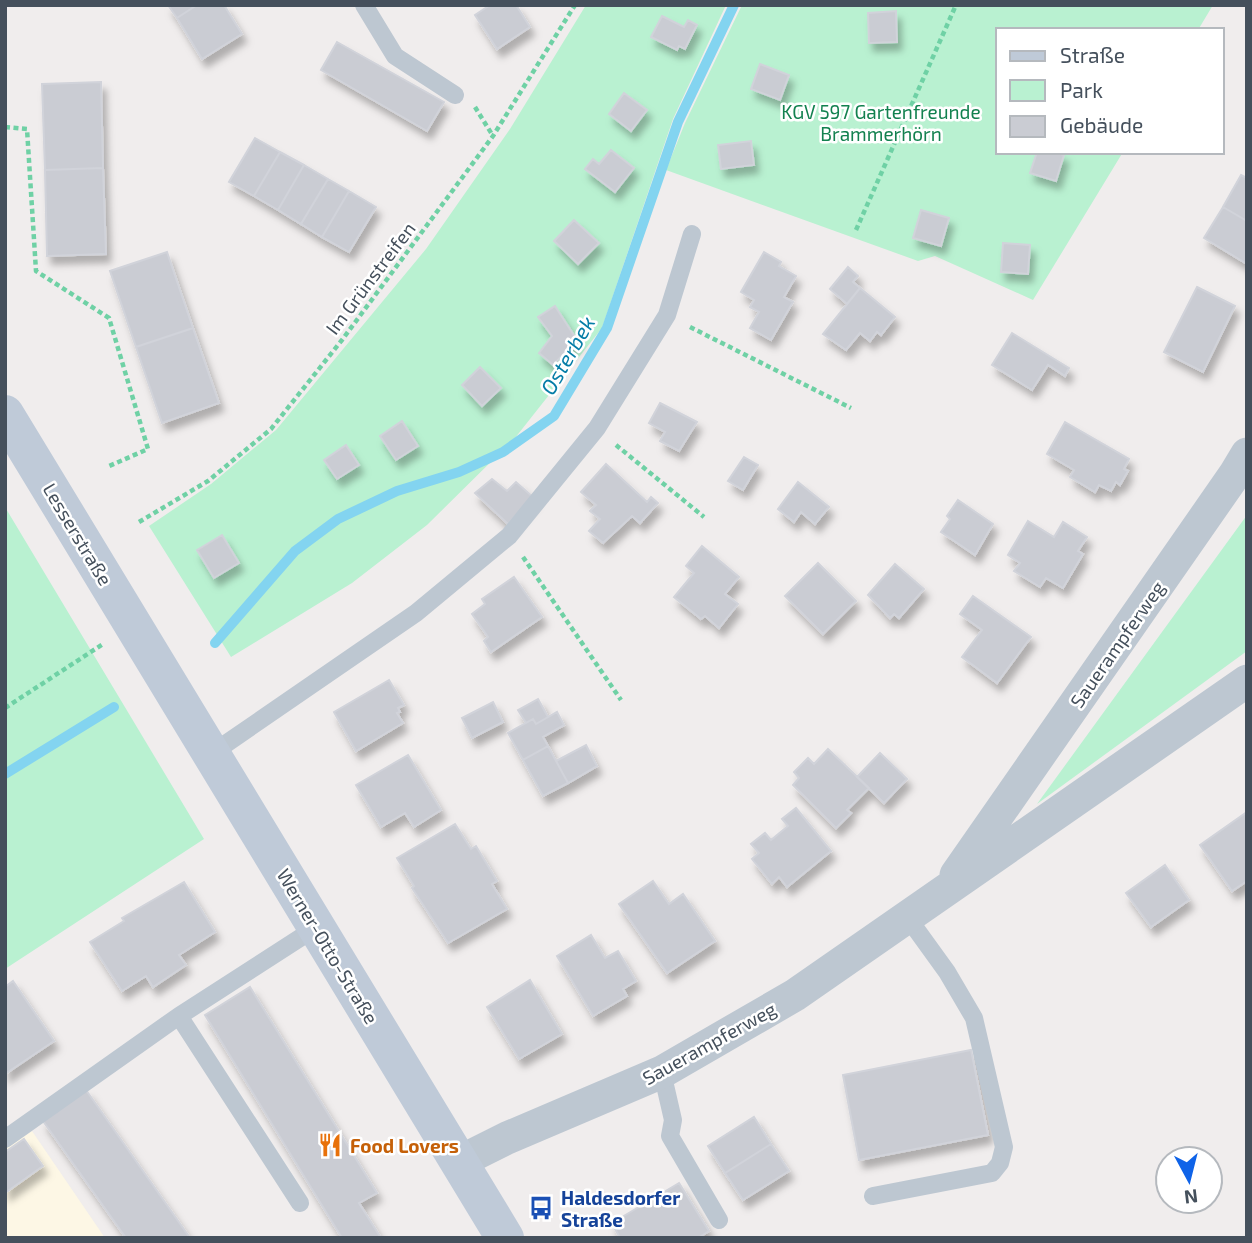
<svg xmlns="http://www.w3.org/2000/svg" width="1252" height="1243" font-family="'Exo 2',sans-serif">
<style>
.commercial{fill:#fdf7e5}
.green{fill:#b9f1d1}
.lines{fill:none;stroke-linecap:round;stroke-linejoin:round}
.stream{stroke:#83d4f0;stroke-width:10}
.building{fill:#caccd3;stroke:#d1d3da;stroke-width:2;filter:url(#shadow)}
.path{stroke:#6fd1a5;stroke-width:4.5;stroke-dasharray:5 3.5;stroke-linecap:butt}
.lane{stroke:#bdc7d1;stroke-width:18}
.street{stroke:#bdc7d1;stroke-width:33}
.secondary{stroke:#bfcad8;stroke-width:38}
.labels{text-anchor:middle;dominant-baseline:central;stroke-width:5;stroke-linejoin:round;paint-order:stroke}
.park-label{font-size:19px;fill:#12814f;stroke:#fff}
.street-label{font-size:19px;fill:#45505c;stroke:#fff}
.food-label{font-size:19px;font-weight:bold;fill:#c56008;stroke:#fff;text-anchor:start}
.transit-label{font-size:19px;font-weight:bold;fill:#164399;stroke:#fff;text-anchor:start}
.water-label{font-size:21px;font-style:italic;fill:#067da7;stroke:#fff}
</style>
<defs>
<filter id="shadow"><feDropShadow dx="4.5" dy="8" stdDeviation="3.5" flood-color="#0004"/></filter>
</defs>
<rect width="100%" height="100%" fill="#f0eded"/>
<path class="commercial" d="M 32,1131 L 105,1238 L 5,1238 L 5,1149 Z"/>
<path class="green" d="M 586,5 L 726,5 L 673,119 L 602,328 L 515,438 L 427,525 L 352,583 L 231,657 L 149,526 L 211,484 L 276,430 L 426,249 L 510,129 Z
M 742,5 L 1213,5 L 1198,30 L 998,30 L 998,152 L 1123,152 L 1033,300 L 935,256 L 918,261 L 666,170 L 685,123 Z
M 5,507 L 204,839 L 5,969 Z
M 1247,515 L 1247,651 L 1037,804 Z"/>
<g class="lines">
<path class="stream" d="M 215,643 L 295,551 L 338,519 L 397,491 L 459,472 L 503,452 L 554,416 L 607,328 L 678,122 L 734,5
M 5,774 L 114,707"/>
</g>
<path class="building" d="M 168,5 L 197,5 L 177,18 Z
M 197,5 L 224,5 L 242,34 L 202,59 L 177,18 Z
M 490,5 L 516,5 L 530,27 L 497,49 L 475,15 Z
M 896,11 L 897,42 L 869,43 L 868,13 Z
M 662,16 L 684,27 L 688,20 L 697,25 L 685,49 L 679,46 L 677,50 L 651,37 Z
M 337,42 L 444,102 L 427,131 L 321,70 Z
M 760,64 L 789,75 L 780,100 L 751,89 Z
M 101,82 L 103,168 L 45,170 L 42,84 Z
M 624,93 L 647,110 L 631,131 L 609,114 Z
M 255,138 L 280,152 L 254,196 L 229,182 Z
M 751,141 L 754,165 L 721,169 L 718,145 Z
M 611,150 L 634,168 L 615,192 L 585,169 L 593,159 L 599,164 Z
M 280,152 L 304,165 L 278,210 L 254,196 Z
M 1037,152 L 1055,152 L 1064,155 L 1056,181 L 1030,173 Z
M 304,165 L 328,179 L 301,224 L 278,210 Z
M 103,168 L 106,254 L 47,256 L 45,170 Z
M 1241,175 L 1247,178 L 1247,221 L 1223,207 Z
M 328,179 L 349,191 L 322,237 L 301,224 Z
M 349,191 L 376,207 L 349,252 L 322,237 Z
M 1223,207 L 1247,221 L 1247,264 L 1204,238 Z
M 921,210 L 949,218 L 941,246 L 913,238 Z
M 574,220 L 599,243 L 578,264 L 554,241 Z
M 1003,243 L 1030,245 L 1028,274 L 1001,272 Z
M 167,252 L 193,328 L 136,347 L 110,271 Z
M 764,252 L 781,262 L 779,266 L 796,276 L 784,297 L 793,302 L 771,340 L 750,328 L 759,312 L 750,307 L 754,300 L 741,292 Z
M 848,267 L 858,276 L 853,282 L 860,288 L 847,304 L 830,289 Z
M 1197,287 L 1235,306 L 1203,372 L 1164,352 Z
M 860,288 L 895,317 L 881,335 L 877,332 L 870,341 L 860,333 L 846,350 L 823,334 Z
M 555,306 L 577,340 L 553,365 L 539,353 L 552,336 L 538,317 Z
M 193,328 L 219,403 L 162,423 L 136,347 Z
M 1012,333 L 1069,368 L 1065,376 L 1048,365 L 1032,390 L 992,365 Z
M 480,367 L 501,388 L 482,406 L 462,385 Z
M 660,403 L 697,422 L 679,451 L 660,441 L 665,432 L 649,423 Z
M 402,421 L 418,446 L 396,460 L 380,436 Z
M 1065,422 L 1129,459 L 1124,469 L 1128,471 L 1120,485 L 1116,482 L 1111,491 L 1099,485 L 1095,492 L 1070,477 L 1074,470 L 1047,454 Z
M 346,445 L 359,465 L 337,479 L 324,460 Z
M 744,457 L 758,465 L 743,490 L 728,481 Z
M 606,464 L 647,502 L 651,497 L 658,503 L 640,523 L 632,516 L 603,543 L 589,531 L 600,519 L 590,511 L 596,505 L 581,492 Z
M 492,479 L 507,491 L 516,482 L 533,497 L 508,524 L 475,493 Z
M 798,482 L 829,507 L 815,524 L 801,512 L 794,522 L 778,509 Z
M 958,500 L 993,524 L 975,555 L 941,532 L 950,519 L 947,516 Z
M 1028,521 L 1054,537 L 1063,522 L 1087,537 L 1078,551 L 1083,554 L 1063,588 L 1046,578 L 1040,587 L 1014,571 L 1020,563 L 1008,555 Z
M 222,535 L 239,563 L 214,578 L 197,550 Z
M 702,546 L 739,577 L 725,594 L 738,604 L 719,628 L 705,616 L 701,619 L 674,597 L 694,573 L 686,566 Z
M 818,563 L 856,601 L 823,634 L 785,596 Z
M 895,564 L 924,589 L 899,618 L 894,614 L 890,618 L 868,595 Z
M 514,577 L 542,617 L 491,652 L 484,641 L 488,637 L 472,614 L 485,604 L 482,599 Z
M 973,596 L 1031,637 L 997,683 L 962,657 L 982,630 L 960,614 Z
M 389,680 L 404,705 L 398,708 L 400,712 L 397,713 L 403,723 L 356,751 L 334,712 Z
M 538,699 L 548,717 L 536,724 L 533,719 L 526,723 L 518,710 Z
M 493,702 L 503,722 L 472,738 L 462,718 Z
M 557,712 L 564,725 L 543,737 L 548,746 L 523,760 L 508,733 L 533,719 L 536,724 Z
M 586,745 L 597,766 L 568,783 L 556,761 Z
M 548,746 L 568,783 L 543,796 L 523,760 Z
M 828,749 L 869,788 L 847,810 L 851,813 L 836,828 L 793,785 L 799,778 L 794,772 L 808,758 L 814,764 Z
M 880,753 L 907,779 L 884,803 L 857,777 Z
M 408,755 L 441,810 L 414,827 L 405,813 L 381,827 L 356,785 Z
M 796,808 L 831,851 L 787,887 L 779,877 L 772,884 L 752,859 L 759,853 L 751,844 L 765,833 L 771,840 L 788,826 L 782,819 Z
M 1247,812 L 1247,881 L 1232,891 L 1200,845 Z
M 455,824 L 471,849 L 476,846 L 497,881 L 492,884 L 507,909 L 448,943 L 412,888 L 414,886 L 397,858 Z
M 1165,865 L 1189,900 L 1151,927 L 1126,893 Z
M 653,881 L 669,904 L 683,894 L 715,941 L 667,973 L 619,904 Z
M 184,882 L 215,932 L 179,955 L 186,965 L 153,987 L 146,976 L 122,991 L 90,942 L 124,921 L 122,918 Z
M 591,935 L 605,958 L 618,951 L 636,981 L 623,989 L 627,996 L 593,1016 L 557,956 Z
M 530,980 L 562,1034 L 519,1059 L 487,1007 Z
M 13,981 L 54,1041 L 5,1074 L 5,987 Z
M 250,987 L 377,1193 L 359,1203 L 381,1238 L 342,1238 L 205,1015 Z
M 971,1050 L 988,1135 L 859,1160 L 843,1075 Z
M 86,1090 L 190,1238 L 126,1238 L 43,1121 Z
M 754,1117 L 771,1144 L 725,1173 L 708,1146 Z
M 24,1139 L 43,1166 L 5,1193 L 5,1152 Z
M 771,1144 L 789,1171 L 743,1200 L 725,1173 Z
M 679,1183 L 709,1231 L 698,1238 L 620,1238 L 612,1223 Z"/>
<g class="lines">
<path class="path" d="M 475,107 L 493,136
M 5,127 L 27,129 L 36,271 L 109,318 L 148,449 L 107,467
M 856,230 L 956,5
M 690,327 L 851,408
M 616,445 L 704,517
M 139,522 L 208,481 L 271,429 L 342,340 L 493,136 L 575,5
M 523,557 L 621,700
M 5,708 L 103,644"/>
<path class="lane" d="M 364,5 L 395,56 L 455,95
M 211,754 L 416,613 L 509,536 L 597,428 L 667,315 L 692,234
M 179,1016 L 300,1203
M 662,1072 L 673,1120 L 670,1136 L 719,1220
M 5,1139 L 179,1016 L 317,927
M 873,1196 L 992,1173 L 1000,1163 L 1004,1147 L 974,1018 L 947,972 L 908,918"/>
<path class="street" d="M 956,875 L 1235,474 L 1247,454
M 459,1162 L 507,1138 L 662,1072 L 795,995 L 1247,681"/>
<path class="secondary" d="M 5,414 L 505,1238"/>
</g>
<defs>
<g id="restaurant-bare" transform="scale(1.89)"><path d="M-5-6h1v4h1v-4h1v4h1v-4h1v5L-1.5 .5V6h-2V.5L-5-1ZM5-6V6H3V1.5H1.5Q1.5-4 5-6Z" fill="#e8710a" stroke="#fff" stroke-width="2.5" paint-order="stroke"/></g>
<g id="bus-bare" transform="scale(1.89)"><path d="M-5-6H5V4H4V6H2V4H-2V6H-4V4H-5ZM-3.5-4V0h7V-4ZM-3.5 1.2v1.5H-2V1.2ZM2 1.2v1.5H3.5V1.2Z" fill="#1a4fb4" stroke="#fff" stroke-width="2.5" paint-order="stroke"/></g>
</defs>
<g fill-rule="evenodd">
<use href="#restaurant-bare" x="330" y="1145"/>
<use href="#bus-bare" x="541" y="1208"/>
</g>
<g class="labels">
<g class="park-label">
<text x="881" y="111">KGV 597 Gartenfreunde<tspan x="881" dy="22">Brammerhörn</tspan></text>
</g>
<g class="street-label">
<text transform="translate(370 278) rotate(-53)">Im Grünstreifen</text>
<text transform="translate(78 534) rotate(59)">Lesserstraße</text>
<text transform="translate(1117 644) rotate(-55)">Sauerampferweg</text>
<text transform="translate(328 946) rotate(59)">Werner-Otto-Straße</text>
<text transform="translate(709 1043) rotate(-29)">Sauerampferweg</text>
</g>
<g class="food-label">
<text x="350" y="1145">Food Lovers</text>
</g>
<g class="transit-label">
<text x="561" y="1197">Haldesdorfer<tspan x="561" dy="22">Straße</tspan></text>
</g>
<g class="water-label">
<text transform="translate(567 355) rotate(-60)">Osterbek</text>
</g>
</g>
<rect width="1252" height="1243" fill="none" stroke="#45505c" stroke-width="14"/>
<rect x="996" y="28" width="228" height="126" fill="#ffffff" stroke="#b5b9be" stroke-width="2"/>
<rect x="1010" y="51" width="35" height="10" fill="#bfcad8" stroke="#b5b9be" stroke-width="2"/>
<text x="1060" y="63" font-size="21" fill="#45505c">Straße</text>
<rect x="1010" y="80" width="35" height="21" fill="#b9f1d1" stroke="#b5b9be" stroke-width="2"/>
<text x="1060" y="98" font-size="21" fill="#45505c">Park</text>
<rect x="1010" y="116" width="35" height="21" fill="#caccd3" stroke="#b5b9be" stroke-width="2"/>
<text x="1060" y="133" font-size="21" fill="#45505c">Gebäude</text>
<g transform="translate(1189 1180) rotate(173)"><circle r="33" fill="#ffffff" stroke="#b5b9be" stroke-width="2"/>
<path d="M0-5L12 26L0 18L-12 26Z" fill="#0f63e8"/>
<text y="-10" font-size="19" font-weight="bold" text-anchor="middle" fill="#45505c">N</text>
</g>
</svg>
